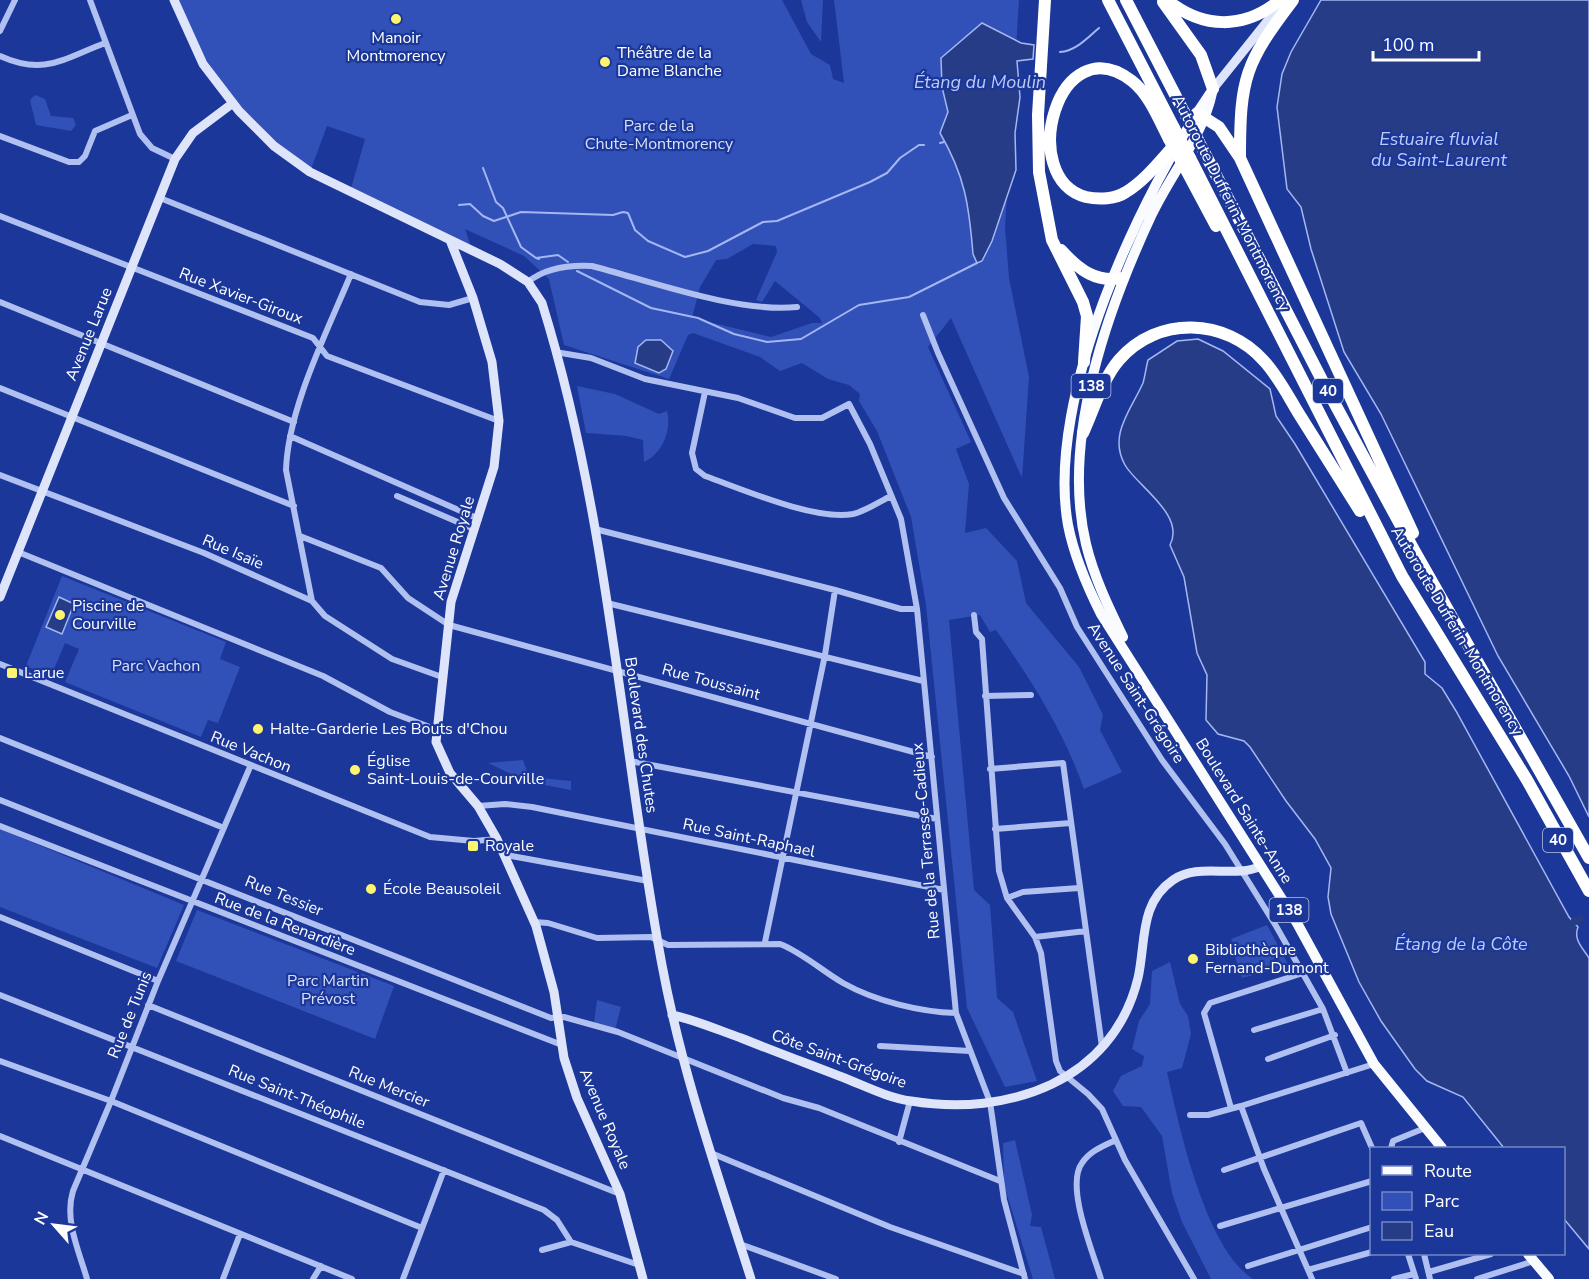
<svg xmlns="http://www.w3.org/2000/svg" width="1589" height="1279" font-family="'Nunito Sans',sans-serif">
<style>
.green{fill:#3251b8;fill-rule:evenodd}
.water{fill:#273c86;stroke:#a4b7f2;stroke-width:1.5}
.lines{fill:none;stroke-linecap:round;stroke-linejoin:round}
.stream{stroke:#a4b7f2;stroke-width:2}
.canal{stroke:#273c86;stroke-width:8}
.street{stroke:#b0c0f0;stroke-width:6}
.secondary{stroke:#dee5fb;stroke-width:9}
.primary{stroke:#fafbff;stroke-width:10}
.highway{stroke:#fff;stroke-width:12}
.highway-bridge{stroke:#fff;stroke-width:12}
.poi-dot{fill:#fff470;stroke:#1b3799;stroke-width:2}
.labels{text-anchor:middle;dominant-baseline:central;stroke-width:4.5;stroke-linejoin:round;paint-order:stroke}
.shield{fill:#1b3799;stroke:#bbc3e0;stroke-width:1.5}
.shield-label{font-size:15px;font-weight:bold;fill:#fff}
.poi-label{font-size:16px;fill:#fff;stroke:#1b3799;text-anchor:start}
.park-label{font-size:16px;fill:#d8e0fb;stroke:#1b3799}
.street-label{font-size:16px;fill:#fff;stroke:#1b3799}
.water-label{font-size:18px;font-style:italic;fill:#bdcbf7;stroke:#1b3799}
</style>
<rect width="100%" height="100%" fill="#1b3799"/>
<path class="green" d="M 174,0 L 782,0 L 811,54 L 830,65 L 833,79 L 844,83 L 834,0 L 1019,0 L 1005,227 L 1009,278 L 1029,377 L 1022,478 L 951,318 L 928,347 L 971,442 L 956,449 L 969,484 L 965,533 L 986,528 L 1017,561 L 1026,603 L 1079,667 L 1103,715 L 1100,730 L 1122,772 L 1084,789 C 1063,730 1032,681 996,630 L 990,632 L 980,615 L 949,620 L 974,890 L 990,905 L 997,998 L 1013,1012 L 1037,1081 L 1005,1087 L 967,1008 L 926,605 L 911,517 L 877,431 L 859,401 L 860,394 L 849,385 L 828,379 L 802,363 L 780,371 L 760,357 L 693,333 L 688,335 L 669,379 L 564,345 L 549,279 L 524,256 L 465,229 L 472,250 L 350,192 L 365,139 L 327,126 L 310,172 L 274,146 L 203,64 ZM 753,244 L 776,246 L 777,252 L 756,300 L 762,302 L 775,281 L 820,318 L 822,323 L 812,323 L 771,337 L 692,318 L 700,287 L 716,260 L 727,259 Z
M 801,0 L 823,0 L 821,42 L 807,22 Z
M 35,95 L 45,99 L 51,116 L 73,118 L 76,125 L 71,131 L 36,125 L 30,100 Z
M 577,386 L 615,394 L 659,414 L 667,411 C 672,431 662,454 644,462 L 643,440 L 627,436 L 586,433 Z
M 62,576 L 226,642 L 220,659 L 240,667 L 218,723 L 208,720 L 201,737 L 65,682 L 79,649 L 65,643 L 51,676 L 26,666 Z
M 523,760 L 529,777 L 571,781 L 571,790 L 528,782 L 488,763 Z
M 0,829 L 184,905 L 157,968 L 0,907 Z
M 197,910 L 394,986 L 375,1039 L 176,961 Z
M 1267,925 L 1289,966 L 1242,978 L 1235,956 L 1239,955 L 1231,939 Z
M 1170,962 L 1180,1004 L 1188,1016 L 1191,1034 L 1182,1068 L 1167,1072 C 1179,1126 1205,1248 1253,1279 L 1211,1279 L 1182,1222 L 1172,1193 L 1162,1136 L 1141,1107 L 1123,1106 L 1113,1091 L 1121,1076 L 1142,1066 L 1144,1056 L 1132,1049 L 1139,1021 L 1150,1004 L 1152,971 Z
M 597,1000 L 621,1007 L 615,1030 L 594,1023 Z
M 1015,1140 L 1032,1215 L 1030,1226 L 1041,1227 L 1055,1279 L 1033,1279 L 1004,1185 L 1003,1143 Z"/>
<path class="water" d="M 1321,0 L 1589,0 L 1589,817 L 1569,776 L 1498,656 L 1381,414 L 1344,352 L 1311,249 L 1301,207 L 1287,189 L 1277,107 L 1282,74 L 1291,52 Z
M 982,23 L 1021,43 L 1034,45 L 1033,59 L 1017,61 L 1020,97 L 1015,133 L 1016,170 L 992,241 L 982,261 L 977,263 L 973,254 C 969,205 965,176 940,133 L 948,112 L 942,87 L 941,58 Z
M 1198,339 L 1223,351 L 1270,389 L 1276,416 L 1295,444 L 1425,662 L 1425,674 L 1442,688 L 1456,711 L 1569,917 L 1578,927 C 1573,940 1583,948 1589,958 L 1589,1249 L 1564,1219 L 1564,1148 L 1504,1148 L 1463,1097 L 1427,1081 L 1415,1069 L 1381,1021 L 1359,982 L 1331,914 L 1328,897 L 1331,868 L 1315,839 L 1286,801 L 1250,747 L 1244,741 L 1218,734 L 1206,720 L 1207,675 L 1197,653 L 1184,577 L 1170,545 C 1186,515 1136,485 1125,465 C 1108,435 1131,410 1143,383 C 1145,376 1146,368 1148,360 L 1177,341 Z
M 646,340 L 661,340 L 673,351 L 666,369 L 659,373 L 635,363 L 638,347 Z
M 59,597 L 74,604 L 62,634 L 46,627 Z"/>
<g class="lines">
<path class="stream" d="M 1060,52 C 1076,51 1087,38 1099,28
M 940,143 L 944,142
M 483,168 L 496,202 L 503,208 L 521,247 L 536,258
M 459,205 L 470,204 L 483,216 L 494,221 L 521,212 L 613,215 L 623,212 L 628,213 L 635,230 L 648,241 L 685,257 L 708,251 L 763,222 L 777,221 L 870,182 L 887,173 L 900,158 L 919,145 L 924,145
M 539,259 L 536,258 L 558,255 L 568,262
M 577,271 L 651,308 L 698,318 L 734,334 L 767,342 L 801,339 L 859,305 L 909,297 L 977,263"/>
<path class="canal" d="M 1575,921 L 1580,919"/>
<path class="street" d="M 90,0 L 140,134 L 152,148 L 175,159
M 0,31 L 15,0
M 0,56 C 44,76 63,59 105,43
M 0,136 L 69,162 L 79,162 L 85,156 L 95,131 L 132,115
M 160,198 L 420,302 L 449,305 L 473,298
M 0,216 L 313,338 L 327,356 L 499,421
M 528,282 C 545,268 571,265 592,266 C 653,282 737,313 797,307
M 0,302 L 294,422
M 923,315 L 938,353 L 1004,498 L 1060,588 L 1077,627 L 1162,760 L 1225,844 L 1276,926 L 1323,1009 L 1347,1073
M 555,352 L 591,358 L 645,379 L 738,398 L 795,418 L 822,418 L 849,404 L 870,444 L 901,519 L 917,609 L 956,1013 L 990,1102 L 1004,1200 L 1025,1279
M 0,388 L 294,506
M 705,392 L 692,453 L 696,469 L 705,476 C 742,489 815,521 853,514 C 866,511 879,502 891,496
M 290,436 L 479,519
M 0,475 L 204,553 L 312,601 L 325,616 L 392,659 L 442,677
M 397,496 L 474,529
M 595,529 L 835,590 L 901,609 L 917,609
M 300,536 L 381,568 L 408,598 L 449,625 L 932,757
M 18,552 L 323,676 L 390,712 L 435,729
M 312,601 L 286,470 C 288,408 327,332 351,274
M 607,603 L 923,681
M 974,615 L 976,632 L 982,639 L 999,871 L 1007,898 L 1035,937 L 1041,953 L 1056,1061 L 1060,1071 L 1088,1094 L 1102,1109 L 1125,1160 L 1194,1279
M 0,664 L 430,837 L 474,841 L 497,839
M 985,696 L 1031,695
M 0,738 L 224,828
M 630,761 L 937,819
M 990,769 L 1063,763 L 1102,1047
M 0,800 L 551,1018 L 564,1017 L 618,1032 L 783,1098 L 819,1108 L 1000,1181
M 478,806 L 505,804 L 532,807 L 944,890
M 0,826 L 562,1045
M 995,829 L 1071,823
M 506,855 L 648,881
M 1007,898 L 1023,892 L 1079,888
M 0,917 L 158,981
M 534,922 L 548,923 L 597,938 L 651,937 L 668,945 L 780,944 C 803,953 822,971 843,983 C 875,1001 920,1012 956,1013
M 1035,937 L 1086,931
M 765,942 L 825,655 L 835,590
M 0,995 L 544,1210 L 557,1220 L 571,1242 L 639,1265
M 148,1005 L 620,1194
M 1254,1030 L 1323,1009
M 880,1046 L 970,1051
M 1268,1059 L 1335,1035
M 0,1061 L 111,1101 L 422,1228
M 1241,1106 L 1264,1169 L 1312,1279
M 1231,1108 L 1204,1013 L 1210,1003 L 1303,973
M 1190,1115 L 1208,1115 L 1241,1106 L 1374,1064
M 0,1136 L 352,1279
M 899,1142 L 910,1101
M 1391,1148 L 1393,1141 L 1425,1128
M 711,1153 L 890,1227 L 1024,1274
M 1224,1170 L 1361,1123 L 1372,1148
M 1220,1226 L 1372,1181
M 740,1244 L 836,1279
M 542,1250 L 571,1242
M 1408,1254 L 1416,1279
M 1424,1254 L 1430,1279
M 1248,1266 L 1372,1227
M 1308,1270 L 1372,1252
M 1429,1272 L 1491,1254
M 87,1279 C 79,1251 64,1220 73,1191 L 111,1101 L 158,981 L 250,767
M 223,1279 L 240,1234
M 313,1279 L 321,1266
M 403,1279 L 444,1170
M 1101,1279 C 1093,1252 1065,1186 1082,1163 C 1090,1151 1103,1146 1116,1140
M 1394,1279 L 1414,1274
M 1477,1279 L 1534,1261"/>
<path class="secondary" d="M 174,0 L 203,64 L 239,111 L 274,146 L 310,172 L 500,264 L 528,282 L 542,303 C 609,518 621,745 662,965 C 682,1073 718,1175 751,1279
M 1213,89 L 1281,4
M 450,240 L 473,298 L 492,362 L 499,421 L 494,467 L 451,602 L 436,742 L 450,773 L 478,806 L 497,839 L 536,926 L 554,992 L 564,1058 L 577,1098 L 620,1194 L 643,1279
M 0,597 L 175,159 L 193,133 L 233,103
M 672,1015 C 696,1020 718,1030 741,1038 C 776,1052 811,1065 847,1079 C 867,1087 889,1098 911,1101 C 1007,1117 1113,1082 1138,978 C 1146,943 1139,903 1173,880 C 1199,862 1234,879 1261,866"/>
<path class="primary" d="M 1213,89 C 1141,193 1045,397 1068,525 C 1074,556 1087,586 1101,614 L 1297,923 L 1374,1064 L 1442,1148
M 1123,637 C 1108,606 1094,577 1086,544 C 1061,439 1108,308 1152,214 C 1171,174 1203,136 1212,93
M 1528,1254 L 1549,1279"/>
<path class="highway" d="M 1045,0 L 1038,115 L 1039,172 L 1052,240 L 1083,302 L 1087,316 L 1084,362
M 1108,0 L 1174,128
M 1126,0 L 1184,112
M 1167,0 C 1203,29 1244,30 1280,0
M 1163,2 L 1201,55 L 1213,89
M 1197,113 L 1219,127 L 1240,158 L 1413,533
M 1169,139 C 1159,120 1149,94 1132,81 C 1058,24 1016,178 1086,197 C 1099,200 1116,199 1126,192 C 1147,179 1162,158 1179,140
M 1199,142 L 1323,382 L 1414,550 L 1589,858
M 1240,157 C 1240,78 1245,63 1293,0
M 1190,158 L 1402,576 L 1527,780 L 1589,891
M 1184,166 L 1216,226
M 1061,250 C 1079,270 1096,283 1123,278
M 1083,433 C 1094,409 1102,380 1119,360 C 1158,315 1226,318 1264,361 C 1278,376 1288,396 1299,414 C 1319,446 1340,479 1360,511"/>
<path class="highway-bridge" d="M 1184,112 L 1199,142
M 1174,128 L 1190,158
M 1169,139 L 1184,166"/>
</g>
<g class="poi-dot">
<circle cx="396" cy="19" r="6"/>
<circle cx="605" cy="62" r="6"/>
<circle cx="60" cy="615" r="6"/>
<rect x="6" y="667" width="12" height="12" rx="3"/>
<circle cx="258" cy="729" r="6"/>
<circle cx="355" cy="770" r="6"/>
<rect x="467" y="840" width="12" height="12" rx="3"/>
<circle cx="371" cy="889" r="6"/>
<circle cx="1193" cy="959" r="6"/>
</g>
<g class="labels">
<g class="shield">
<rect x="1071.5" y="374" width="39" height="24" rx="4.5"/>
<rect x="1313" y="379" width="30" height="24" rx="4.5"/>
<rect x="1543" y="828" width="30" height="24" rx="4.5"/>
<rect x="1269.5" y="898" width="39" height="24" rx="4.5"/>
</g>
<g class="shield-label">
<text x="1091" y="386">138</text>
<text x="1328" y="391">40</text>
<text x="1558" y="840">40</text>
<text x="1289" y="910">138</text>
</g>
<g class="poi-label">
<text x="396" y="38" text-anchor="middle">Manoir<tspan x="396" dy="18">Montmorency</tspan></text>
<text x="617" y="53">Théâtre de la<tspan x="617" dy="18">Dame Blanche</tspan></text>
<text x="72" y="606">Piscine de<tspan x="72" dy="18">Courville</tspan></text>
<text x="24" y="673">Larue</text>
<text x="270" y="729">Halte-Garderie Les Bouts d'Chou</text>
<text x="367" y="761">Église<tspan x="367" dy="18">Saint-Louis-de-Courville</tspan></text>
<text x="485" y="846">Royale</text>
<text x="383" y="889">École Beausoleil</text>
<text x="1205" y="950">Bibliothèque<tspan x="1205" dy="18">Fernand-Dumont</tspan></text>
</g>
<g class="park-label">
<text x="659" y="126">Parc de la<tspan x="659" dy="18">Chute-Montmorency</tspan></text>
<text x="156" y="666">Parc Vachon</text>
<text x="328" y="981">Parc Martin<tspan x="328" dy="18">Prévost</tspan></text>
</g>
<g class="street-label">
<text transform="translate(1231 203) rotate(63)">Autoroute Dufferin-Montmorency</text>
<text transform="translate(241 296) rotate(21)">Rue Xavier-Giroux</text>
<text transform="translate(89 334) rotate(-68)">Avenue Larue</text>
<text transform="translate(454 548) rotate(-73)">Avenue Royale</text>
<text transform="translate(233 552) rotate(23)">Rue Isaïe</text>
<text transform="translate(1457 631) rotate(59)">Autoroute Dufferin-Montmorency</text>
<text transform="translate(711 682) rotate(15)">Rue Toussaint</text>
<text transform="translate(1136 693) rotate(57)">Avenue Saint-Grégoire</text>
<text transform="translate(641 735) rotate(82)">Boulevard des Chutes</text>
<text transform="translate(251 752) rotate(22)">Rue Vachon</text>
<text transform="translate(1244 811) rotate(58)">Boulevard Sainte-Anne</text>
<text transform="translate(749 838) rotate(12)">Rue Saint-Raphael</text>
<text transform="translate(926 841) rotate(-95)">Rue de la Terrasse-Cadieux</text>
<text transform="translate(284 896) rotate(22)">Rue Tessier</text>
<text transform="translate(285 924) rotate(21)">Rue de la Renardière</text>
<text transform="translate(130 1015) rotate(-68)">Rue de Tunis</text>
<text transform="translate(839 1059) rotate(20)">Côte Saint-Grégoire</text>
<text transform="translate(389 1087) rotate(22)">Rue Mercier</text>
<text transform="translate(297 1097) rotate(22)">Rue Saint-Théophile</text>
<text transform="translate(605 1119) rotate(67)">Avenue Royale</text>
</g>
<g class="water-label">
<text x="980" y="82">Étang du Moulin</text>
<text x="1439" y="139">Estuaire fluvial<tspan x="1439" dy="21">du Saint-Laurent</tspan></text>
<text x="1461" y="944">Étang de la Côte</text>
</g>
</g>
<rect x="1370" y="1147" width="195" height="108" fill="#1b3799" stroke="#7687c2" stroke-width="1.5"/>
<rect x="1382" y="1166" width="30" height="9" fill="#fafbff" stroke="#7687c2" stroke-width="1.5"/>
<text x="1424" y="1177" font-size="18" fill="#ffffff">Route</text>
<rect x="1382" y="1192" width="30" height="18" fill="#3251b8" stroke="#7687c2" stroke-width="1.5"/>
<text x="1424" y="1207" font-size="18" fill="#ffffff">Parc</text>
<rect x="1382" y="1222" width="30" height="18" fill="#273c86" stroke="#7687c2" stroke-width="1.5"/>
<text x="1424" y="1237" font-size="18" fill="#ffffff">Eau</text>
<g transform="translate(54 1225) rotate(298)" stroke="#1b3799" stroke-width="4.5" paint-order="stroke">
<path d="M0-4.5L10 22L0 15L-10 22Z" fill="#ffffff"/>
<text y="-9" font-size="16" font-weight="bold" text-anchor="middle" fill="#ffffff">N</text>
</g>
<path d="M1373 51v9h106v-9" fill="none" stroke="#ffffff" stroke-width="3"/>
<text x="1382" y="51" font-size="18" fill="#ffffff" stroke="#1b3799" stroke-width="4.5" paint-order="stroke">100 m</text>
</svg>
